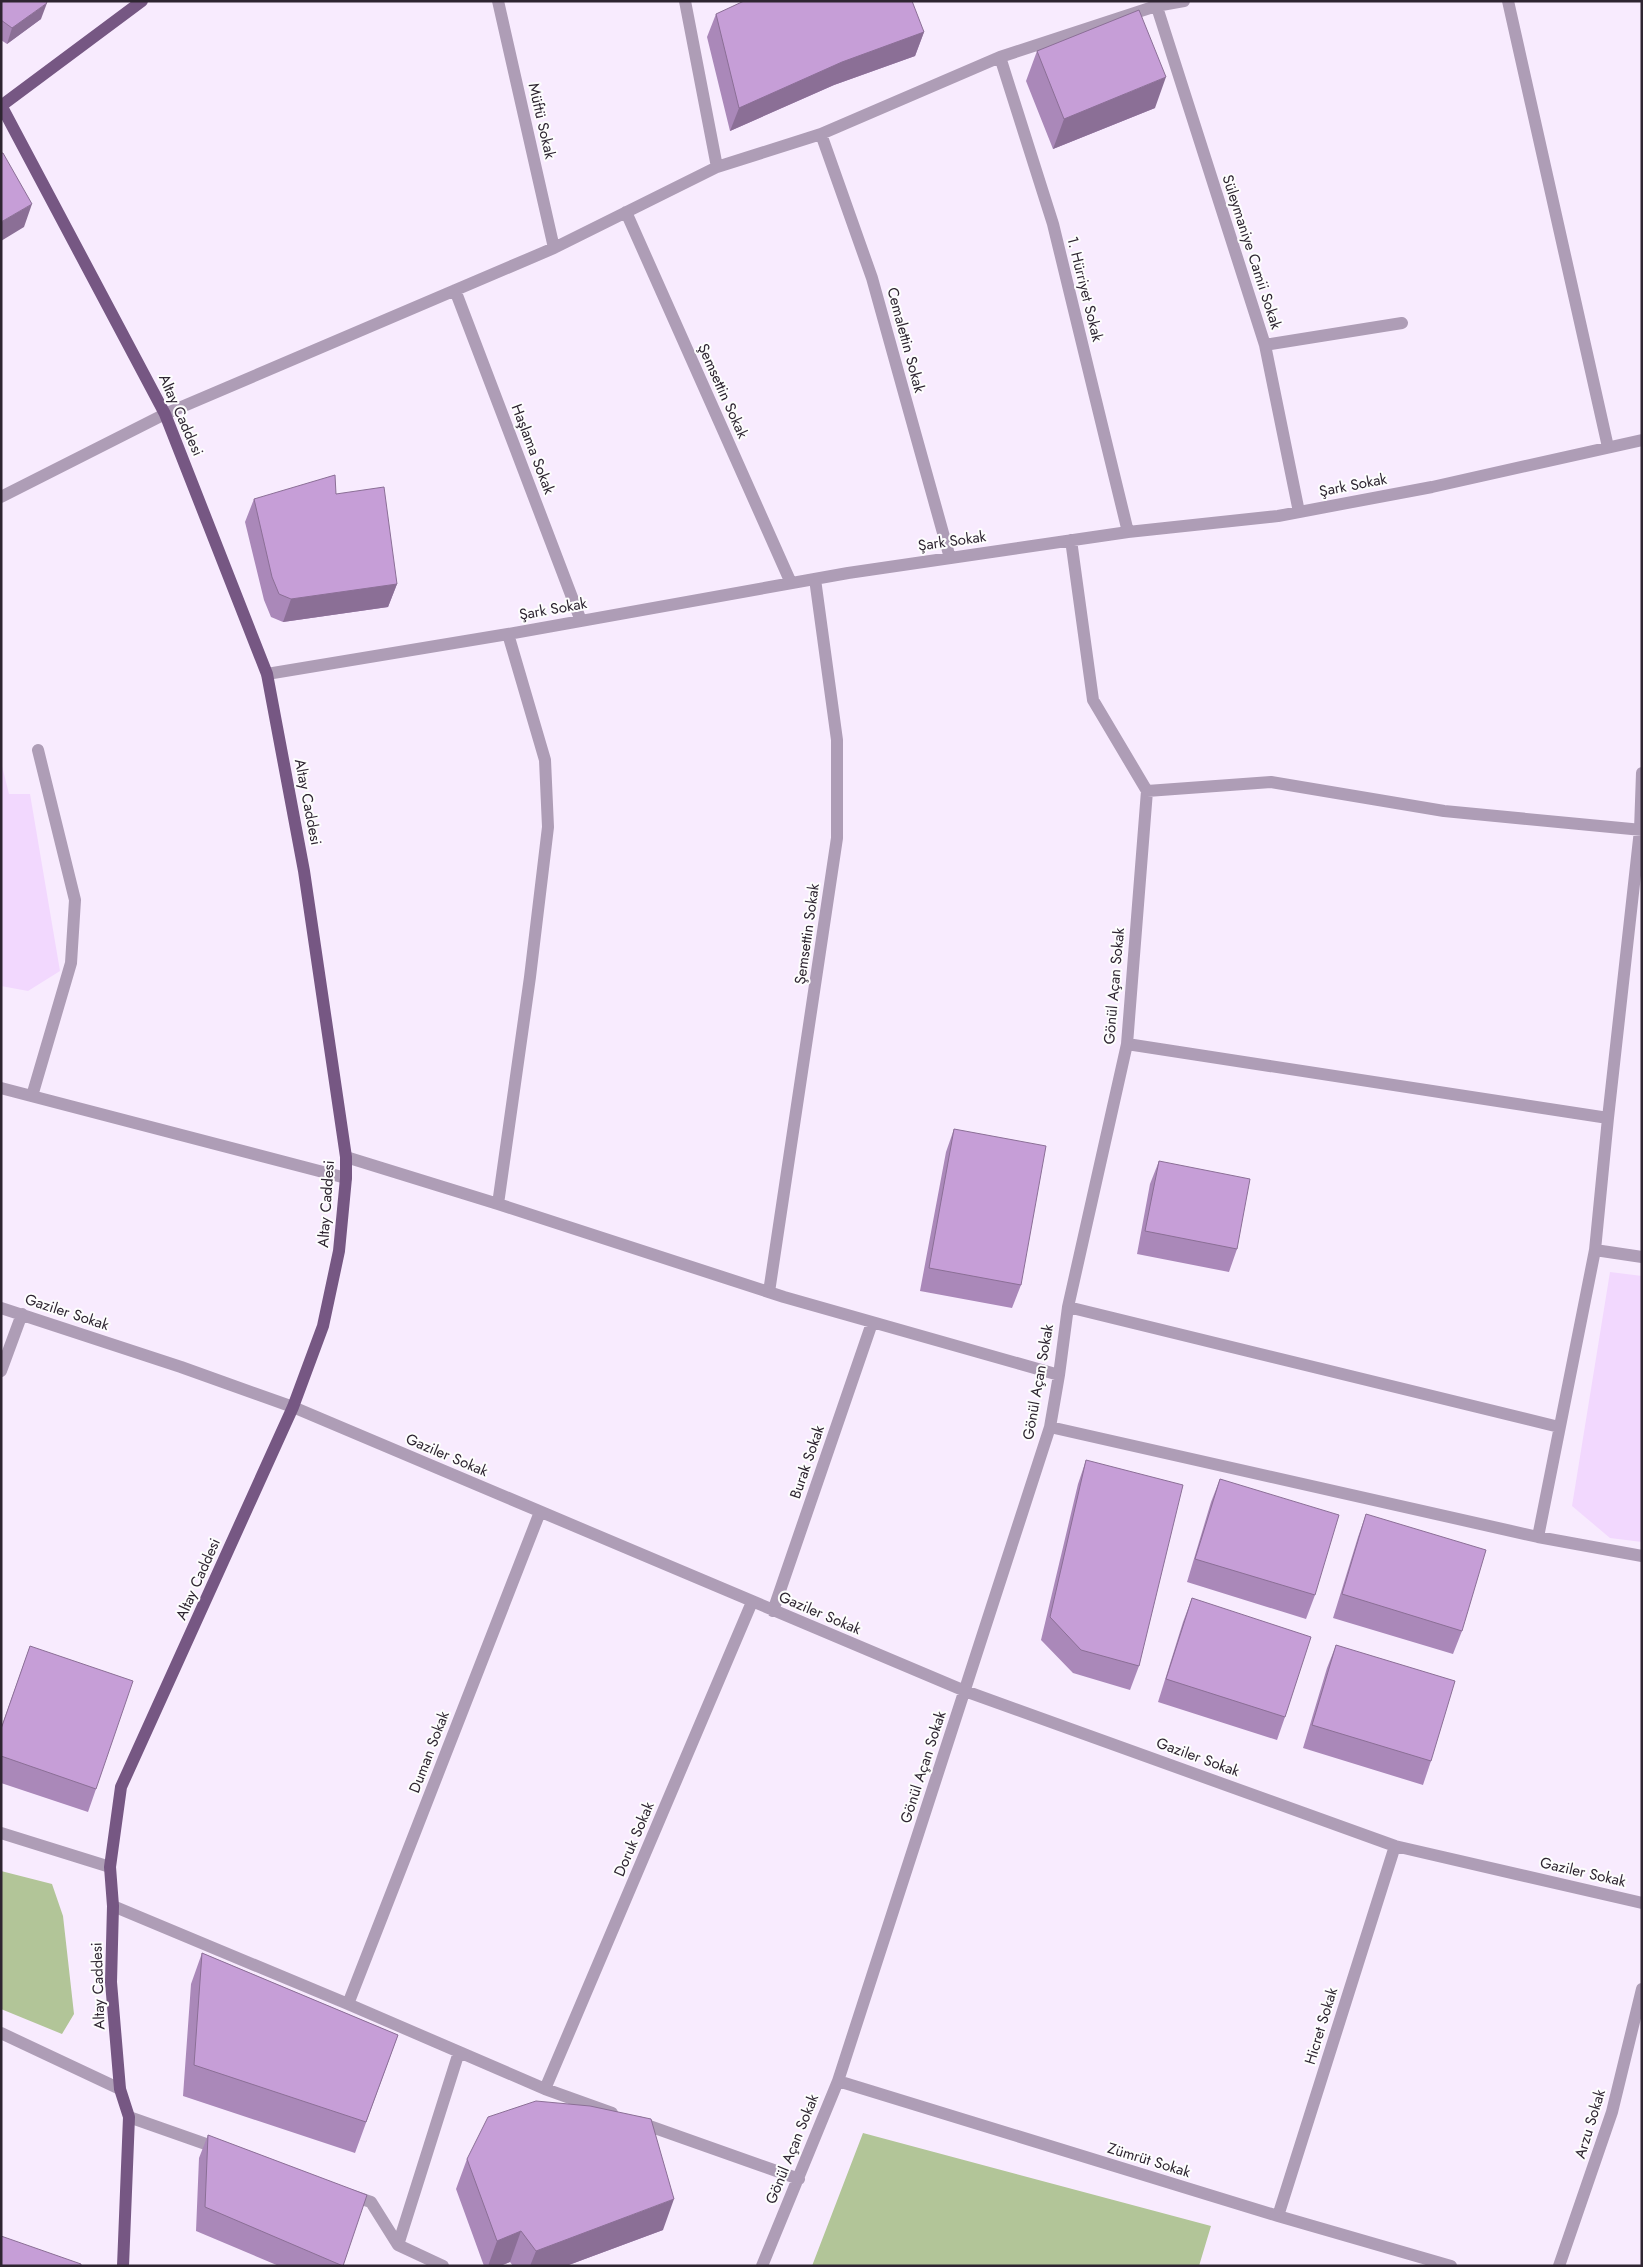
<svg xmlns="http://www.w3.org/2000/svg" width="1643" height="2267" font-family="Jost,sans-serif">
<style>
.built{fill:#f2d8fe}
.green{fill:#b2c598}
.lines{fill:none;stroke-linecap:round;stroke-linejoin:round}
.minor{stroke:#ae9db6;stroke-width:12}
.major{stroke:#765783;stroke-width:12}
.wall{fill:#aa88b9}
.shaded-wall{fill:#8b6f96}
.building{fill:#c69ed7;stroke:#8b6f96}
.labels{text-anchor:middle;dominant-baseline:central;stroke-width:4;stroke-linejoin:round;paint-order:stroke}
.street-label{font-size:15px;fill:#2e2531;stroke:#fdfdfd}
</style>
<rect width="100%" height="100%" fill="#f8ebfe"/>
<path class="built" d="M 1,762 L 9,794 L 30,794 L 60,971 L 28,991 L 1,986 Z
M 1610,1272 L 1642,1276 L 1642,1542 L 1610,1538 L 1572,1506 Z"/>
<path class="green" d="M 1,1871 L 52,1884 L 63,1916 L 74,2014 L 62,2034 L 1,2009 Z
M 863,2133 L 1211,2226 L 1199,2266 L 812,2266 Z"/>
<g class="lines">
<path class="minor" d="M 498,1 L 554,248
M 685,1 L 717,167
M 1155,1 L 1265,345 L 1299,512
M 1508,1 L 1608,447
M 1000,57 L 1053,224 L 1128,532
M 821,134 L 872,278 L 950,558
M 626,212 L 791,583
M 455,290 L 581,621
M 1265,345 L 1402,323
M 1,497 L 165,414 L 554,248 L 717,167 L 821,134 L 1000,57 L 1156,6 L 1184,1
M 267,674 L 508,634 L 848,573 L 1128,532 L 1278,516 L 1432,487 L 1642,440
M 1147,791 L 1271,782 L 1444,811 L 1642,830
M 1127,1044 L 1608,1118
M 1,1088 L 346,1178
M 32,1096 L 71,963 L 75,900 L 38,750
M 346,1157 L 498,1204 L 784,1297 L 1059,1375
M 498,1204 L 530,977 L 548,827 L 545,760 L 508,634
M 1595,1250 L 1642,1257
M 769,1292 L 837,838 L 837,740 L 815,579
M 1068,1307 L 1559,1427
M 1,1308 L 181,1367 L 293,1407 L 965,1691 L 1395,1846 L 1642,1903
M 1,1371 L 22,1314
M 1050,1427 L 1538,1537 L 1642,1556
M 1538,1537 L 1595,1250 L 1608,1118 L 1640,830 L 1642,773
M 773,1611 L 872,1323
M 1,1833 L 110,1867
M 113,1906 L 348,2004 L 545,2089 L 612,2113
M 348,2004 L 540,1512
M 1,2033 L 120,2089
M 838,2081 L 1278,2216 L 1451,2266
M 545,2089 L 752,1602
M 129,2117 L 220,2149
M 638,2122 L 799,2179
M 350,2195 L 371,2202 L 398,2245 L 443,2266
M 1278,2216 L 1395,1846
M 398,2245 L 459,2052
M 762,2266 L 838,2081 L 1050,1427 L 1059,1375 L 1068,1307 L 1127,1044 L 1147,791 L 1093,700 L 1071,540
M 1559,2266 L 1612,2112 L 1642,1989"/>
<path class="major" d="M 1,105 L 165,414 L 267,674 L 304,871 L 346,1157 L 346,1178 L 339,1251 L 323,1326 L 293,1407 L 121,1787 L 110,1867 L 113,1906 L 111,1982 L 120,2089 L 129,2117 L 123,2266
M 1,106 L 142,1"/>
</g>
<path class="wall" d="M 1,1 L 41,19 L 7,44 L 1,40 Z
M 716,14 L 924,32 L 915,56 L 834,85 L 730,131 L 707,37 Z
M 1037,51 L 1155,108 L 1053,149 L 1026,81 Z
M 336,494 L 397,584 L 388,607 L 283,622 L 271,617 L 264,600 L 245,522 L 254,499 Z
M 954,1129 L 1021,1285 L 1012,1308 L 920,1291 L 946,1152 Z
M 1159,1161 L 1237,1249 L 1229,1272 L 1137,1254 L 1150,1184 Z
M 1086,1460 L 1139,1666 L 1130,1690 L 1073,1673 L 1041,1640 L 1078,1484 Z
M 1220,1479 L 1315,1595 L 1306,1619 L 1187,1582 L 1211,1502 Z
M 1366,1514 L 1462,1631 L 1453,1654 L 1333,1618 L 1358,1537 Z
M 1192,1598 L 1285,1717 L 1277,1740 L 1158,1702 L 1183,1622 Z
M 1336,1645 L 1431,1761 L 1423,1785 L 1303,1748 L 1327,1668 Z
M 30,1646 L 96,1789 L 88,1812 L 1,1783 L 1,1728 Z
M 202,1953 L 398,2035 L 355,2153 L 183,2096 L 191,1984 Z
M 208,2135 L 343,2266 L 279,2266 L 196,2231 L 199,2158 Z
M 467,2159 L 663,2230 L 566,2266 L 513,2266 L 510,2262 L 500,2266 L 484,2266 L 456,2189 Z"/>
<path class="shaded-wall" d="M 47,3 L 41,19 L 7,44 L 12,28 Z
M 924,32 L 915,56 L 834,85 L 730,131 L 739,108 L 842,62 Z
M 1166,77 L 1155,108 L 1053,149 L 1064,119 Z
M 32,204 L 24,227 L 1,241 L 1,222 Z
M 397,584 L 388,607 L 283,622 L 291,599 Z
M 674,2199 L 663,2230 L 566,2266 L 530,2266 L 536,2251 Z
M 521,2231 L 510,2262 L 500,2266 L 488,2266 L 497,2241 Z"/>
<path class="building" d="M 1,1 L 46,1 L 47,3 L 12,28 L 1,20 Z
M 744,1 L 912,1 L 924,32 L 842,62 L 739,108 L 716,14 Z
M 1139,10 L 1166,77 L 1064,119 L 1037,51 Z
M 1,153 L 3,153 L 32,204 L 1,222 Z
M 335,475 L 336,494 L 384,487 L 397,584 L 291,599 L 279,594 L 272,577 L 254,499 Z
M 954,1129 L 1046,1146 L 1021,1285 L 929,1268 Z
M 1159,1161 L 1250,1179 L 1237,1249 L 1145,1231 Z
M 1086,1460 L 1183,1485 L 1139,1666 L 1081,1650 L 1050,1617 Z
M 1220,1479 L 1339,1515 L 1315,1595 L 1195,1559 Z
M 1366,1514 L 1486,1550 L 1462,1631 L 1342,1594 Z
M 1192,1598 L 1311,1637 L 1285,1717 L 1166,1679 Z
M 1336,1645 L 1455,1681 L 1431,1761 L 1312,1725 Z
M 30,1646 L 133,1681 L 96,1789 L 1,1756 L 1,1729 Z
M 202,1953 L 398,2035 L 366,2122 L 194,2065 Z
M 536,2101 L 590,2106 L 651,2119 L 674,2199 L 536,2251 L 521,2231 L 497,2241 L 467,2159 L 488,2117 Z
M 208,2135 L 367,2195 L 343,2266 L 205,2207 Z
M 1,2236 L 81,2264 L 81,2266 L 1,2266 Z"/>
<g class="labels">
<g class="street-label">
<text transform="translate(542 121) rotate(77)">Müftü Sokak</text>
<text transform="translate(1252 252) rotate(72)">Süleymaniye Camii Sokak</text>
<text transform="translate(1085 289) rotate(76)">1. Hürriyet Sokak</text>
<text transform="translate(906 340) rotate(75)">Cemalettin Sokak</text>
<text transform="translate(723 391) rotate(66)">Şemsettin Sokak</text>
<text transform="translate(181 415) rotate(66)">Altay Caddesi</text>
<text transform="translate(533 449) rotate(69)">Haşlama Sokak</text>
<text transform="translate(1353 485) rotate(-11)">Şark Sokak</text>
<text transform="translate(952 541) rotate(-8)">Şark Sokak</text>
<text transform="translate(553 609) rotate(-10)">Şark Sokak</text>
<text transform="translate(308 802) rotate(79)">Altay Caddesi</text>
<text transform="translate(807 934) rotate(-82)">Şemsettin Sokak</text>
<text transform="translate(1114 986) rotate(-85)">Gönül Açan Sokak</text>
<text transform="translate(326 1204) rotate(-86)">Altay Caddesi</text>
<text transform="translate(67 1312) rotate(18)">Gaziler Sokak</text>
<text transform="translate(1038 1382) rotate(-80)">Gönül Açan Sokak</text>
<text transform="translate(447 1455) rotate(23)">Gaziler Sokak</text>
<text transform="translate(807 1462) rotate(-71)">Burak Sokak</text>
<text transform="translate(198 1579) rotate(-66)">Altay Caddesi</text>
<text transform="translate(820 1613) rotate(23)">Gaziler Sokak</text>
<text transform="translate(429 1752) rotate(-69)">Duman Sokak</text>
<text transform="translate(1198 1757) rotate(20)">Gaziler Sokak</text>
<text transform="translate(923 1767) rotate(-72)">Gönül Açan Sokak</text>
<text transform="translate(634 1839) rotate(-67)">Doruk Sokak</text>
<text transform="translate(1583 1872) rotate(13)">Gaziler Sokak</text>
<text transform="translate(98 1986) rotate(-92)">Altay Caddesi</text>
<text transform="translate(1321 2026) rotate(-73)">Hicret Sokak</text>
<text transform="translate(1590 2124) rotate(-73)">Arzu Sokak</text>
<text transform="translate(792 2149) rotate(-68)">Gönül Açan Sokak</text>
<text transform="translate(1149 2160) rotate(17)">Zümrüt Sokak</text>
</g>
</g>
<rect width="1643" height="2267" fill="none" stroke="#2e2531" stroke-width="5"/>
</svg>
